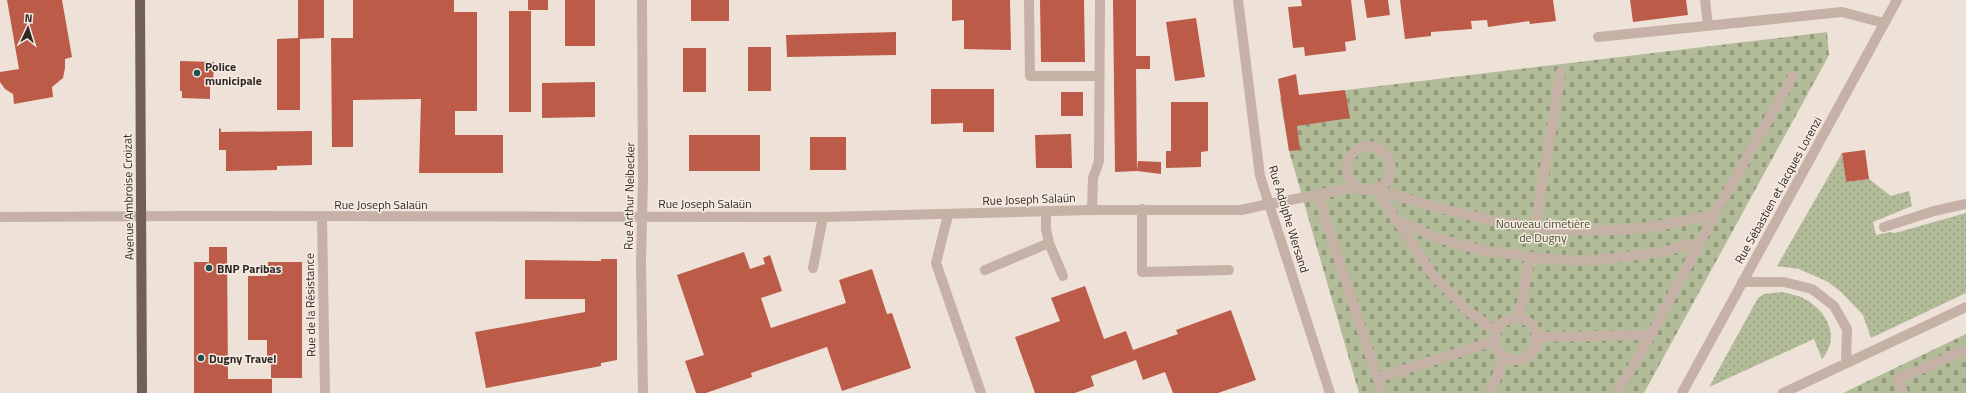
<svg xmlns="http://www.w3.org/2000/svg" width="1966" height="393" font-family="'Titillium Web',sans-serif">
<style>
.grass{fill:url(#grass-dots)}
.cemetery{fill:url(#cemetery-stones)}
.building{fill:#bc5c48}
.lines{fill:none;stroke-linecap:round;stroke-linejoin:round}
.lane{stroke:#c5b1a5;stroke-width:10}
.street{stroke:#c5b1a5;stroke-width:10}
.primary{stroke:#725f58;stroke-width:10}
.poi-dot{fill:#1f4f4f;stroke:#f7ece3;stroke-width:1.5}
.labels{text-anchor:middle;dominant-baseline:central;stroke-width:3;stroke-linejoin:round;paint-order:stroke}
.poi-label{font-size:12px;font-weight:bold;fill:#312825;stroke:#f7ece3;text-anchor:start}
.street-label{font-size:12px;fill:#312825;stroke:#f7ece3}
.park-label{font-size:12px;fill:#434e2b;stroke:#f7ece3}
</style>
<defs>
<pattern id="grass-dots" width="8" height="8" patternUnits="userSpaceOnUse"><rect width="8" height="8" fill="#b3bc99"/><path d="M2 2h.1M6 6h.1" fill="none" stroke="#92997d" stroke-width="1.8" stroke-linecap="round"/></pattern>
<pattern id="cemetery-stones" width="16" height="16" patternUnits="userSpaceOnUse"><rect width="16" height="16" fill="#b3bc99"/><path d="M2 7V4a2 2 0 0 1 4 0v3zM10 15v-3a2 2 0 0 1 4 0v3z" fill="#92997d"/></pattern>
</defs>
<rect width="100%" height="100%" fill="#eee2d8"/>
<path class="grass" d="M 1842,153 L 1846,182 L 1869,179 L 1891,196 L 1909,191 L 1912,206 L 1873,222 L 1876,235 L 1890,232 L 1895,233 L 1966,213 L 1966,293 L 1871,338 L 1863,315 L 1841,292 L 1828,282 L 1799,269 L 1777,266 Z
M 1782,292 C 1789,294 1797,295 1803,298 C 1827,310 1841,337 1822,359 L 1814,339 L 1709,387 L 1758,298 L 1764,294 Z"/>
<path class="cemetery" d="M 1827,32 L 1829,55 L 1644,393 L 1359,393 L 1289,151 L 1280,98 Z
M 1966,334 L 1966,393 L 1843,393 Z"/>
<path class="building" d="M 7,0 L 62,0 L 72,57 L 65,59 L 65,68 L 63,78 L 52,87 L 53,97 L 14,104 L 13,94 L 5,89 L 0,82 L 0,72 L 19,69 Z
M 298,0 L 324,0 L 324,38 L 300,39 L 300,110 L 277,110 L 277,39 L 298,38 Z
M 353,0 L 454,0 L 454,12 L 477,12 L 477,111 L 455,111 L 455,135 L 503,135 L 503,173 L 419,173 L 421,99 L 353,100 L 353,147 L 332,147 L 331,38 L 353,38 Z
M 528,0 L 548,0 L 548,10 L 528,10 Z
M 565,0 L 595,0 L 595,46 L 565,46 Z
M 691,0 L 729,0 L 729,21 L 691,21 Z
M 952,0 L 1010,0 L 1011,50 L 964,49 L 964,20 L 952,21 Z
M 1040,0 L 1084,0 L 1085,62 L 1041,62 Z
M 1113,0 L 1136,0 L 1136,56 L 1150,56 L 1150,69 L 1136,69 L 1137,171 L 1138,161 L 1161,162 L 1161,174 L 1137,171 L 1115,172 Z
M 1301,0 L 1351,0 L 1356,40 L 1345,42 L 1346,51 L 1305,56 L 1304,47 L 1293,48 L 1288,7 L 1302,6 Z
M 1364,0 L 1388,0 L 1390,15 L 1367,18 Z
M 1400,0 L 1553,0 L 1556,21 L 1530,24 L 1529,21 L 1488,27 L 1487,20 L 1471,21 L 1472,29 L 1431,32 L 1431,36 L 1405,39 Z
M 1630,0 L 1686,0 L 1688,15 L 1633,22 Z
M 509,11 L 531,11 L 531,112 L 509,112 Z
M 1196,18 L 1205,77 L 1175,81 L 1166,22 Z
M 896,32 L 896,55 L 787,57 L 786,35 Z
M 748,47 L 771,47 L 771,91 L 748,91 Z
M 683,48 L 706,48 L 706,92 L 683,92 Z
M 180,61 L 214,62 L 213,84 L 210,84 L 210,99 L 182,98 L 182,91 L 180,91 Z
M 1296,74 L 1299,95 L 1345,90 L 1350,118 L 1297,126 L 1300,150 L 1289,151 L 1278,79 Z
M 595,82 L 595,117 L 542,118 L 542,83 Z
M 931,89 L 994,89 L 994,132 L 963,132 L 963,123 L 931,124 Z
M 1061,92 L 1083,92 L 1083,116 L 1061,116 Z
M 1171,102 L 1208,102 L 1208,151 L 1201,152 L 1201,167 L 1166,168 L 1166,151 L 1171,151 Z
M 219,128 L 221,129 L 221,132 L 312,131 L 312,165 L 277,166 L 277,170 L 226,171 L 226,150 L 219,150 Z
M 1071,134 L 1072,168 L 1036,168 L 1035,135 Z
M 689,135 L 760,135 L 760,171 L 689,171 Z
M 810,137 L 846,137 L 846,170 L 810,170 Z
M 1865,150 L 1869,179 L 1846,182 L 1842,153 Z
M 209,247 L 227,247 L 228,379 L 272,379 L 272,393 L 194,393 L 194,262 L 209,262 Z
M 744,252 L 750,269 L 765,264 L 763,258 L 770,255 L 782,291 L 761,298 L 771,328 L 846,303 L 839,280 L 872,269 L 887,314 L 892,313 L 911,368 L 842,391 L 827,347 L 751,373 L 752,377 L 706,393 L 696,393 L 685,361 L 704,355 L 677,275 Z
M 601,259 L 617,259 L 617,360 L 601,363 L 601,366 L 486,388 L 475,332 L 585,312 L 585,299 L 525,299 L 525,260 L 601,261 Z
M 268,262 L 302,262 L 302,378 L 271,378 L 271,364 L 267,364 L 267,340 L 248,340 L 248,276 L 268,276 Z
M 1085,286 L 1104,339 L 1126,331 L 1133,350 L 1178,334 L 1176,330 L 1231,310 L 1256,380 L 1218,393 L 1173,393 L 1165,372 L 1143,380 L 1136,360 L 1091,376 L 1094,386 L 1075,393 L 1035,393 L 1015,337 L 1060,321 L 1051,298 Z"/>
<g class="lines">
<path class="lane" d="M 1029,0 L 1030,76 L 1099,76
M 1705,0 L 1708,25
M 1598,37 L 1842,12 L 1884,23
M1347 168a22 22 0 1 1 44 0a22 22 0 1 1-44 0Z
M 1376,189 C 1464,218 1556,239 1649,227 C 1671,224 1693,219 1715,214
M 1376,189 L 1433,275 L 1467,310 L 1496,332
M 1318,195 L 1382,393
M 1269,204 L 1357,187
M 1142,209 L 1142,272 L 1229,270
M 1092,210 L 1093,178 L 1099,161 L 1100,0
M 948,215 L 936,263 L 981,393
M 1395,219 L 1434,237 L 1481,250 L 1538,258 L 1581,261 L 1616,258 L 1661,252 L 1700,242
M 1535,227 L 1561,72
M 1884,227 L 1934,211 L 1966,204
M 1049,243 L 1063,276
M 813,268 L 823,217
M 985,270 L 1049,243 L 1046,229 L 1046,211
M 1742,282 L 1784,282 L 1812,289 L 1834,306 L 1847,329 L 1846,363
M1495 339a21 21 0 1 1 42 0a21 21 0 1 1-42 0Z
M 1519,318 L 1530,257
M 1538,337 L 1651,335
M 1377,378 L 1495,341
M 1490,393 L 1505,357
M 1617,393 L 1651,335 L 1715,214 L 1793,76
M 1783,393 L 1966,307
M 1903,393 L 1898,379 L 1966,350"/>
<path class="street" d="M 642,0 L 643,178 L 641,262 L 643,393
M 1238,0 L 1260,176 L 1330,393
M 0,217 L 182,216 L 823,217 L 1092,210 L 1241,210 L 1269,204
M 322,217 L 325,393
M 1682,393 L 1897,0"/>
<path class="primary" d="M 140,0 L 142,393"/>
</g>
<g class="poi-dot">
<circle cx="197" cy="73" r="4"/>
<circle cx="209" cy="268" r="4"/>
<circle cx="201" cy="358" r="4"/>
</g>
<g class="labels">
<g class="poi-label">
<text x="205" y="66">Police<tspan x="205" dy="14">municipale</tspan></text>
<text x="217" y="268">BNP Paribas</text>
<text x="209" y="358">Dugny Travel</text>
</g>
<g class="street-label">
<text transform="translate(1778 190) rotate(-61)">Rue Sébastien et Jacques Lorenzi</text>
<text transform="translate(629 196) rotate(-89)">Rue Arthur Neibecker</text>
<text transform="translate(128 197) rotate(-91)">Avenue Ambroise Croizat</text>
<text transform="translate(1029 199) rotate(-2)">Rue Joseph Salaün</text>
<text x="705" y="203">Rue Joseph Salaün</text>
<text x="381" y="204">Rue Joseph Salaün</text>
<text transform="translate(1289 219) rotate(73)">Rue Adolphe Wersand</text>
<text transform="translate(310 305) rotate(-91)">Rue de la Résistance</text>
</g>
<g class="park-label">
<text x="1543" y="223">Nouveau cimetière<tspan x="1543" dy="14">de Dugny</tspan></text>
</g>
</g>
<g transform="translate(28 28) rotate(4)" stroke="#f7ece3" stroke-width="3" paint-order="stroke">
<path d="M0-3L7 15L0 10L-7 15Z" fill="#312825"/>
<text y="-6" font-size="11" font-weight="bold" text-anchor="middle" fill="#312825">N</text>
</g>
</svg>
